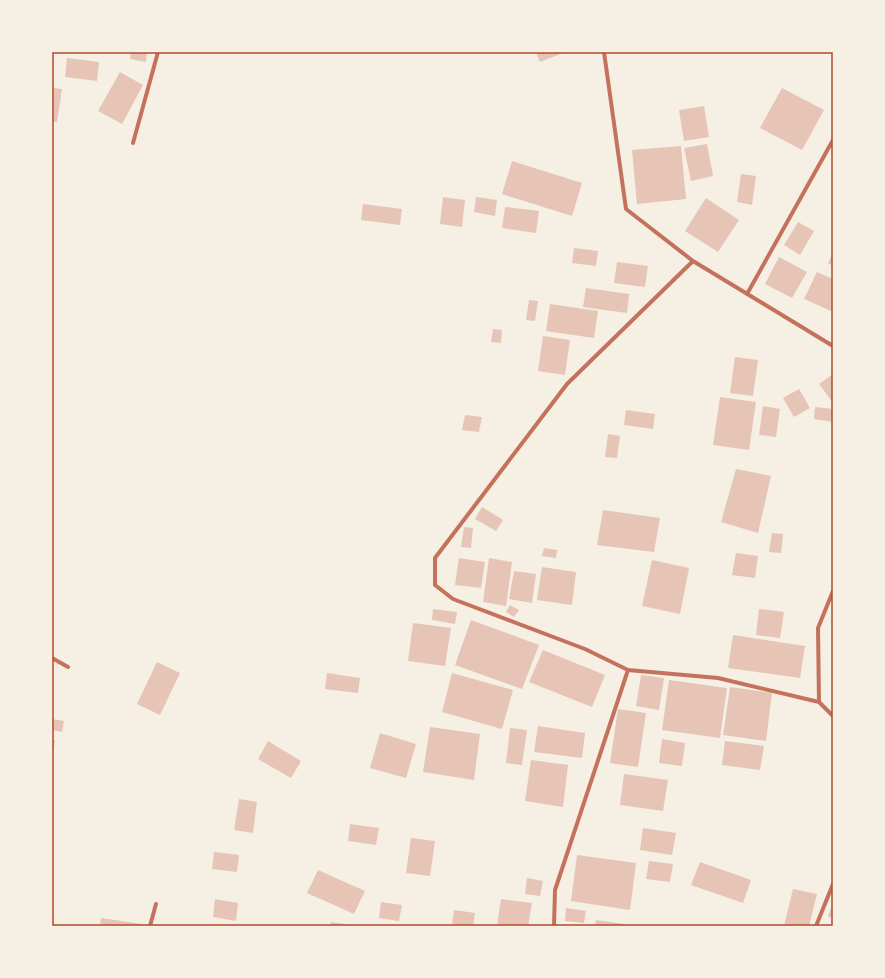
<svg xmlns="http://www.w3.org/2000/svg" width="885" height="978" font-family="'Work Sans',sans-serif">
<style>
.building{fill:#e6c5b7}
.lines{fill:none;stroke-linecap:round;stroke-linejoin:round}
.minor{stroke:#c5725c;stroke-width:4}
.neatline{fill:none;stroke:#b5482f;stroke-width:1.5}
</style>
<rect width="100%" height="100%" fill="#f6efe4"/>
<path class="building" d="M 131,52 L 147,52 L 146,62 L 130,59 Z
M 536,52 L 562,52 L 563,53 L 540,62 Z
M 67,58 L 99,62 L 97,81 L 65,77 Z
M 120,72 L 143,85 L 122,124 L 98,111 Z
M 52,88 L 62,89 L 57,122 L 52,122 Z
M 782,88 L 824,110 L 802,150 L 760,128 Z
M 704,106 L 709,137 L 684,141 L 679,110 Z
M 707,144 L 713,176 L 691,181 L 684,148 Z
M 681,146 L 686,199 L 637,204 L 632,150 Z
M 512,161 L 582,183 L 572,216 L 502,194 Z
M 741,174 L 756,176 L 752,205 L 737,202 Z
M 443,197 L 465,200 L 462,227 L 440,224 Z
M 476,197 L 497,200 L 495,216 L 474,212 Z
M 706,198 L 739,220 L 718,252 L 685,231 Z
M 363,204 L 402,209 L 400,225 L 361,220 Z
M 505,207 L 539,211 L 536,233 L 502,228 Z
M 798,222 L 814,231 L 800,255 L 784,245 Z
M 574,248 L 598,251 L 596,266 L 572,263 Z
M 833,253 L 833,266 L 828,263 Z
M 779,257 L 807,272 L 792,298 L 765,284 Z
M 617,262 L 648,266 L 645,287 L 614,283 Z
M 817,272 L 833,279 L 833,308 L 831,311 L 804,299 Z
M 586,288 L 629,294 L 627,313 L 583,307 Z
M 529,300 L 538,301 L 535,321 L 526,320 Z
M 550,304 L 598,311 L 594,338 L 546,331 Z
M 493,329 L 502,330 L 501,343 L 491,342 Z
M 543,336 L 570,340 L 565,375 L 538,371 Z
M 735,357 L 758,360 L 753,396 L 730,393 Z
M 833,374 L 833,403 L 819,384 Z
M 799,389 L 810,408 L 794,417 L 783,398 Z
M 720,397 L 756,402 L 749,450 L 713,445 Z
M 763,406 L 780,409 L 776,437 L 759,435 Z
M 815,407 L 833,409 L 833,422 L 814,419 Z
M 626,410 L 655,414 L 653,429 L 624,425 Z
M 465,415 L 482,417 L 479,432 L 462,430 Z
M 608,434 L 620,436 L 617,458 L 605,457 Z
M 736,469 L 771,476 L 758,533 L 721,522 Z
M 482,507 L 503,520 L 496,531 L 475,519 Z
M 603,510 L 660,518 L 654,552 L 597,545 Z
M 464,527 L 473,528 L 471,548 L 461,547 Z
M 772,533 L 783,534 L 781,553 L 769,552 Z
M 544,548 L 557,550 L 556,558 L 542,556 Z
M 736,553 L 758,556 L 755,578 L 732,575 Z
M 459,558 L 485,562 L 481,588 L 455,585 Z
M 489,558 L 512,562 L 506,606 L 483,602 Z
M 652,560 L 689,568 L 680,614 L 642,606 Z
M 542,567 L 576,572 L 572,605 L 537,600 Z
M 514,571 L 536,574 L 532,603 L 509,599 Z
M 510,605 L 519,610 L 514,617 L 506,612 Z
M 433,609 L 457,612 L 455,624 L 432,620 Z
M 759,609 L 784,612 L 780,638 L 756,635 Z
M 471,620 L 539,645 L 522,689 L 455,665 Z
M 413,623 L 451,628 L 445,666 L 408,661 Z
M 733,635 L 805,646 L 800,678 L 728,668 Z
M 543,650 L 605,675 L 592,707 L 529,682 Z
M 157,662 L 180,673 L 160,715 L 137,704 Z
M 327,673 L 360,678 L 358,693 L 325,689 Z
M 452,673 L 513,690 L 502,729 L 442,712 Z
M 641,675 L 664,678 L 659,710 L 636,706 Z
M 669,680 L 727,688 L 720,738 L 662,730 Z
M 730,687 L 772,693 L 766,741 L 723,735 Z
M 618,709 L 646,713 L 638,767 L 610,763 Z
M 52,719 L 64,721 L 62,732 L 52,730 Z
M 538,726 L 585,733 L 582,758 L 534,752 Z
M 430,727 L 480,734 L 474,780 L 423,772 Z
M 510,728 L 527,730 L 522,765 L 506,763 Z
M 380,733 L 416,744 L 406,778 L 370,768 Z
M 52,739 L 55,740 L 53,754 L 52,754 Z
M 662,739 L 685,743 L 682,766 L 659,763 Z
M 268,741 L 301,761 L 291,778 L 258,759 Z
M 725,741 L 764,746 L 760,770 L 722,765 Z
M 531,760 L 568,765 L 563,807 L 525,801 Z
M 624,774 L 668,780 L 663,811 L 620,805 Z
M 239,799 L 257,802 L 253,833 L 234,830 Z
M 350,824 L 379,828 L 376,845 L 348,841 Z
M 643,828 L 676,833 L 672,855 L 640,850 Z
M 411,838 L 435,841 L 430,876 L 406,873 Z
M 214,852 L 239,855 L 237,872 L 212,869 Z
M 577,855 L 636,863 L 630,910 L 571,901 Z
M 649,861 L 673,864 L 670,882 L 646,879 Z
M 700,862 L 751,880 L 743,903 L 691,885 Z
M 318,870 L 365,891 L 354,914 L 307,893 Z
M 527,878 L 543,881 L 540,896 L 525,894 Z
M 793,889 L 817,894 L 809,926 L 784,926 Z
M 215,899 L 238,903 L 236,921 L 213,917 Z
M 501,899 L 532,903 L 528,926 L 497,926 Z
M 381,902 L 402,905 L 399,921 L 379,918 Z
M 833,903 L 833,919 L 828,916 Z
M 566,908 L 586,911 L 584,923 L 565,921 Z
M 454,910 L 475,913 L 473,926 L 452,926 Z
M 101,918 L 142,924 L 141,926 L 100,926 Z
M 596,920 L 624,924 L 624,926 L 595,926 Z
M 331,922 L 351,925 L 351,926 L 330,926 Z"/>
<g class="lines">
<path class="minor" d="M 604,52 L 626,209 L 693,261 L 833,346
M 133,143 L 158,52
M 747,294 L 833,140
M 52,658 L 68,667
M 628,670 L 585,649 L 453,599 L 435,585 L 435,558 L 567,384 L 693,261
M 819,702 L 833,716
M 150,926 L 156,904
M 554,926 L 555,890 L 628,670 L 718,678 L 819,702 L 818,628 L 833,591
M 816,926 L 833,884"/>
</g>
<rect width="885" height="978" fill="none" stroke="#f6efe4" stroke-width="106"/>
<rect x="53" y="53" width="779" height="872" class="neatline"/>
</svg>
